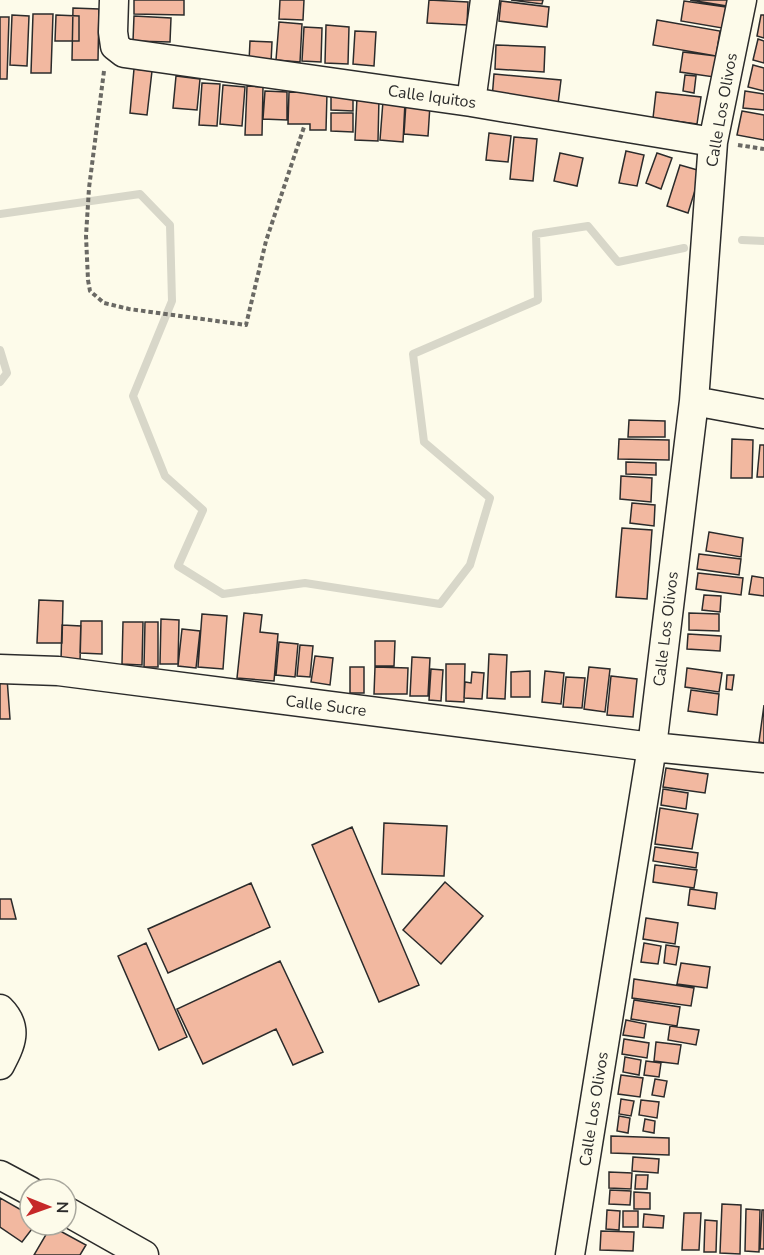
<svg xmlns="http://www.w3.org/2000/svg" width="764" height="1255" font-family="'Nunito Sans',sans-serif">
<style>
.lines{fill:none;stroke-linecap:round;stroke-linejoin:round}
.stream{stroke:#d8d7c9;stroke-width:8}
.building{fill:#f2b8a0;stroke:#2b2b2b;stroke-width:1.5}
.minor-casing{stroke:#2b2b2b;stroke-width:31}
.path{stroke:#6a6964;stroke-width:4;stroke-dasharray:4.5 3;stroke-linecap:butt}
.minor{stroke:#fdfbea;stroke-width:28}
.labels{text-anchor:middle;dominant-baseline:central;stroke-width:4.5;stroke-linejoin:round;paint-order:stroke}
.street-label{font-size:16px;fill:#2b2b2b;stroke:#fdfbea}
</style>
<rect width="100%" height="100%" fill="#fdfbea"/>
<g class="lines">
<path class="stream" d="M 0,214 L 140,194 L 170,225 L 172,301 L 133,396 L 165,476 L 203,510 L 178,566 L 223,594 L 305,583 L 440,604 L 470,565 L 490,498 L 424,442 L 413,354 L 538,300 L 536,234 L 588,226 L 618,262 L 684,248
M 742,240 L 764,241
M 0,350 L 7,373 L 0,382"/>
</g>
<path class="building" d="M 134,0 L 184,0 L 184,15 L 134,14 Z
M 280,0 L 304,0 L 303,20 L 279,19 Z
M 429,0 L 468,2 L 467,25 L 427,23 Z
M 511,0 L 543,0 L 542,4 Z
M 690,0 L 727,0 L 727,6 Z
M 501,1 L 549,7 L 547,27 L 499,21 Z
M 684,1 L 726,7 L 722,28 L 681,21 Z
M 73,8 L 99,9 L 98,60 L 72,60 Z
M 33,14 L 53,14 L 51,73 L 31,73 Z
M 12,15 L 29,16 L 27,66 L 10,65 Z
M 56,15 L 79,16 L 79,41 L 55,41 Z
M 761,15 L 764,15 L 764,38 L 757,36 Z
M 134,16 L 171,18 L 170,42 L 133,41 Z
M 0,17 L 9,17 L 7,79 L 0,79 Z
M 657,20 L 720,31 L 716,56 L 653,45 Z
M 279,22 L 302,24 L 300,62 L 276,60 Z
M 326,25 L 349,27 L 348,64 L 325,63 Z
M 304,27 L 322,28 L 321,62 L 302,61 Z
M 355,31 L 376,32 L 374,66 L 353,64 Z
M 758,39 L 764,41 L 764,63 L 753,60 Z
M 250,41 L 272,42 L 271,63 L 249,62 Z
M 496,45 L 545,47 L 544,72 L 495,69 Z
M 683,52 L 716,56 L 714,77 L 680,72 Z
M 753,65 L 764,68 L 764,91 L 748,87 Z
M 134,69 L 152,71 L 147,115 L 130,113 Z
M 494,74 L 561,80 L 558,104 L 492,99 Z
M 685,75 L 696,76 L 694,93 L 683,91 Z
M 176,76 L 200,79 L 197,110 L 173,108 Z
M 202,83 L 220,84 L 217,126 L 199,125 Z
M 223,85 L 245,87 L 242,126 L 220,124 Z
M 247,86 L 263,87 L 262,135 L 245,135 Z
M 265,91 L 287,92 L 287,120 L 263,119 Z
M 745,91 L 764,94 L 764,110 L 743,108 Z
M 289,92 L 327,93 L 326,130 L 310,130 L 310,124 L 288,124 Z
M 656,92 L 701,97 L 697,124 L 653,118 Z
M 331,94 L 353,95 L 353,111 L 331,110 Z
M 357,97 L 379,98 L 378,141 L 355,140 Z
M 383,101 L 405,102 L 403,142 L 380,140 Z
M 406,103 L 430,105 L 428,136 L 404,134 Z
M 742,111 L 764,115 L 764,140 L 737,135 Z
M 331,113 L 353,113 L 353,132 L 331,131 Z
M 489,133 L 511,136 L 508,162 L 486,160 Z
M 514,137 L 537,139 L 533,181 L 510,179 Z
M 626,151 L 644,155 L 637,186 L 619,183 Z
M 560,153 L 583,158 L 577,186 L 554,181 Z
M 657,153 L 672,158 L 661,189 L 646,183 Z
M 680,165 L 701,171 L 688,213 L 667,206 Z
M 629,420 L 665,421 L 665,437 L 628,437 Z
M 619,439 L 669,440 L 669,460 L 618,459 Z
M 732,439 L 753,440 L 752,478 L 731,478 Z
M 760,445 L 764,445 L 764,477 L 757,477 Z
M 626,462 L 656,463 L 656,475 L 626,474 Z
M 621,476 L 652,478 L 651,502 L 620,499 Z
M 632,503 L 655,505 L 654,526 L 630,523 Z
M 622,528 L 652,530 L 647,599 L 616,597 Z
M 709,532 L 743,538 L 741,557 L 706,551 Z
M 699,554 L 741,559 L 739,575 L 697,569 Z
M 698,573 L 743,578 L 741,595 L 696,589 Z
M 752,576 L 764,578 L 764,596 L 749,594 Z
M 704,595 L 721,596 L 720,612 L 702,610 Z
M 39,600 L 63,601 L 62,643 L 37,643 Z
M 244,613 L 262,615 L 260,632 L 278,634 L 274,681 L 237,678 Z
M 689,613 L 719,614 L 719,631 L 689,630 Z
M 202,614 L 227,616 L 223,669 L 198,667 Z
M 161,619 L 179,620 L 178,664 L 160,664 Z
M 81,621 L 102,621 L 102,654 L 80,653 Z
M 123,622 L 143,622 L 142,665 L 122,664 Z
M 145,622 L 158,622 L 158,667 L 144,667 Z
M 62,625 L 81,626 L 80,661 L 61,660 Z
M 182,629 L 200,631 L 196,668 L 178,666 Z
M 688,634 L 721,636 L 720,651 L 687,649 Z
M 375,641 L 395,641 L 394,666 L 375,666 Z
M 279,642 L 298,644 L 295,677 L 276,675 Z
M 300,645 L 313,646 L 310,677 L 297,676 Z
M 489,654 L 507,655 L 505,699 L 487,698 Z
M 315,656 L 333,658 L 330,685 L 311,682 Z
M 412,657 L 430,658 L 428,696 L 410,696 Z
M 446,664 L 465,664 L 464,702 L 446,701 Z
M 350,667 L 364,667 L 364,693 L 350,693 Z
M 375,667 L 408,668 L 407,694 L 374,694 Z
M 589,667 L 610,669 L 605,712 L 584,709 Z
M 687,668 L 722,673 L 719,692 L 685,687 Z
M 431,669 L 443,670 L 441,701 L 429,700 Z
M 530,671 L 530,697 L 511,697 L 511,672 Z
M 545,671 L 564,673 L 561,704 L 542,702 Z
M 472,672 L 484,673 L 482,699 L 464,698 L 465,682 L 471,683 Z
M 727,675 L 734,675 L 732,690 L 726,689 Z
M 611,676 L 637,679 L 633,717 L 607,715 Z
M 566,677 L 585,678 L 582,708 L 563,707 Z
M 0,678 L 7,678 L 10,719 L 0,719 Z
M 691,690 L 719,694 L 717,715 L 688,711 Z
M 764,705 L 764,743 L 759,742 Z
M 666,768 L 708,774 L 705,793 L 663,787 Z
M 663,789 L 688,793 L 686,809 L 661,805 Z
M 660,808 L 698,814 L 692,849 L 655,844 Z
M 384,823 L 447,826 L 444,876 L 382,874 Z
M 352,827 L 419,985 L 379,1002 L 312,845 Z
M 655,847 L 698,853 L 696,868 L 653,861 Z
M 655,865 L 697,870 L 694,888 L 653,882 Z
M 445,882 L 483,916 L 441,964 L 403,930 Z
M 251,883 L 270,927 L 168,973 L 148,929 Z
M 690,889 L 717,893 L 715,909 L 688,905 Z
M 0,899 L 11,899 L 16,919 L 0,919 Z
M 646,918 L 678,923 L 675,944 L 643,939 Z
M 146,943 L 187,1037 L 159,1050 L 118,956 Z
M 644,943 L 661,946 L 658,964 L 641,962 Z
M 666,945 L 679,947 L 676,965 L 664,963 Z
M 280,961 L 323,1052 L 293,1065 L 276,1029 L 203,1064 L 177,1009 Z
M 681,963 L 710,967 L 707,988 L 677,984 Z
M 634,979 L 694,988 L 691,1006 L 632,998 Z
M 634,1000 L 680,1007 L 677,1026 L 631,1019 Z
M 626,1020 L 646,1024 L 644,1038 L 623,1035 Z
M 670,1026 L 699,1030 L 696,1045 L 668,1040 Z
M 624,1039 L 649,1043 L 647,1058 L 622,1054 Z
M 656,1042 L 681,1045 L 678,1064 L 654,1061 Z
M 625,1057 L 641,1060 L 639,1075 L 623,1072 Z
M 646,1061 L 661,1063 L 659,1077 L 644,1075 Z
M 621,1075 L 643,1078 L 640,1097 L 618,1094 Z
M 655,1079 L 667,1081 L 664,1097 L 652,1095 Z
M 621,1099 L 634,1101 L 631,1116 L 619,1114 Z
M 641,1100 L 659,1102 L 657,1118 L 639,1115 Z
M 619,1116 L 630,1118 L 628,1133 L 617,1131 Z
M 645,1119 L 655,1121 L 654,1133 L 643,1131 Z
M 611,1136 L 669,1138 L 669,1155 L 611,1153 Z
M 633,1157 L 659,1159 L 658,1173 L 632,1171 Z
M 609,1172 L 632,1173 L 631,1189 L 609,1188 Z
M 636,1175 L 648,1175 L 647,1189 L 635,1189 Z
M 610,1190 L 631,1191 L 630,1205 L 609,1204 Z
M 634,1192 L 650,1193 L 650,1209 L 634,1209 Z
M 0,1198 L 30,1215 L 30,1225 L 35,1225 L 22,1242 L 0,1227 Z
M 722,1204 L 741,1205 L 740,1254 L 720,1253 Z
M 746,1209 L 760,1210 L 759,1252 L 745,1251 Z
M 607,1210 L 620,1211 L 619,1230 L 606,1229 Z
M 762,1210 L 764,1210 L 764,1249 L 760,1249 Z
M 623,1211 L 638,1211 L 638,1227 L 623,1227 Z
M 684,1213 L 701,1213 L 699,1250 L 682,1250 Z
M 644,1214 L 664,1216 L 663,1228 L 643,1227 Z
M 705,1220 L 717,1221 L 716,1252 L 704,1252 Z
M 51,1226 L 86,1245 L 80,1255 L 34,1255 Z
M 601,1231 L 634,1232 L 633,1251 L 600,1250 Z"/>
<g class="lines">
<g class="minor-casing">
<path id="minor" d="M 114,0 L 113,32 L 115,46 L 124,53 L 471,102 L 713,142
M 471,102 L 485,0
M 694,401 L 764,414
M 0,669 L 58,671 L 652,747 L 764,758
M 0,1009 C 19,1028 11,1044 0,1065
M 0,1175 L 30,1191
M 66,1211 L 144,1255
M 570,1255 L 652,747 L 694,401 L 713,142 L 742,0"/>
</g>
<path class="path" d="M 104,71 L 89,188 L 86,236 L 88,280 L 90,291 L 104,303 L 129,309 L 246,325 L 266,241 L 304,127
M 738,145 L 764,149"/>
<use href="#minor" class="minor"/>
</g>
<g class="labels">
<g class="street-label">
<text transform="translate(432 97) rotate(8)">Calle Iquitos</text>
<text transform="translate(722 110) rotate(-80)">Calle Los Olivos</text>
<text transform="translate(666 629) rotate(-83)">Calle Los Olivos</text>
<text transform="translate(326 706) rotate(7)">Calle Sucre</text>
<text transform="translate(594 1109) rotate(-81)">Calle Los Olivos</text>
</g>
</g>
<g transform="translate(48 1207) rotate(91)"><circle r="28" fill="#fdfbea" stroke="#a9a89e" stroke-width="1.5"/>
<path d="M0-4.5L10 22L0 15L-10 22Z" fill="#c62828"/>
<text y="-9" font-size="16" font-weight="bold" text-anchor="middle" fill="#2b2b2b">N</text>
</g>
</svg>
